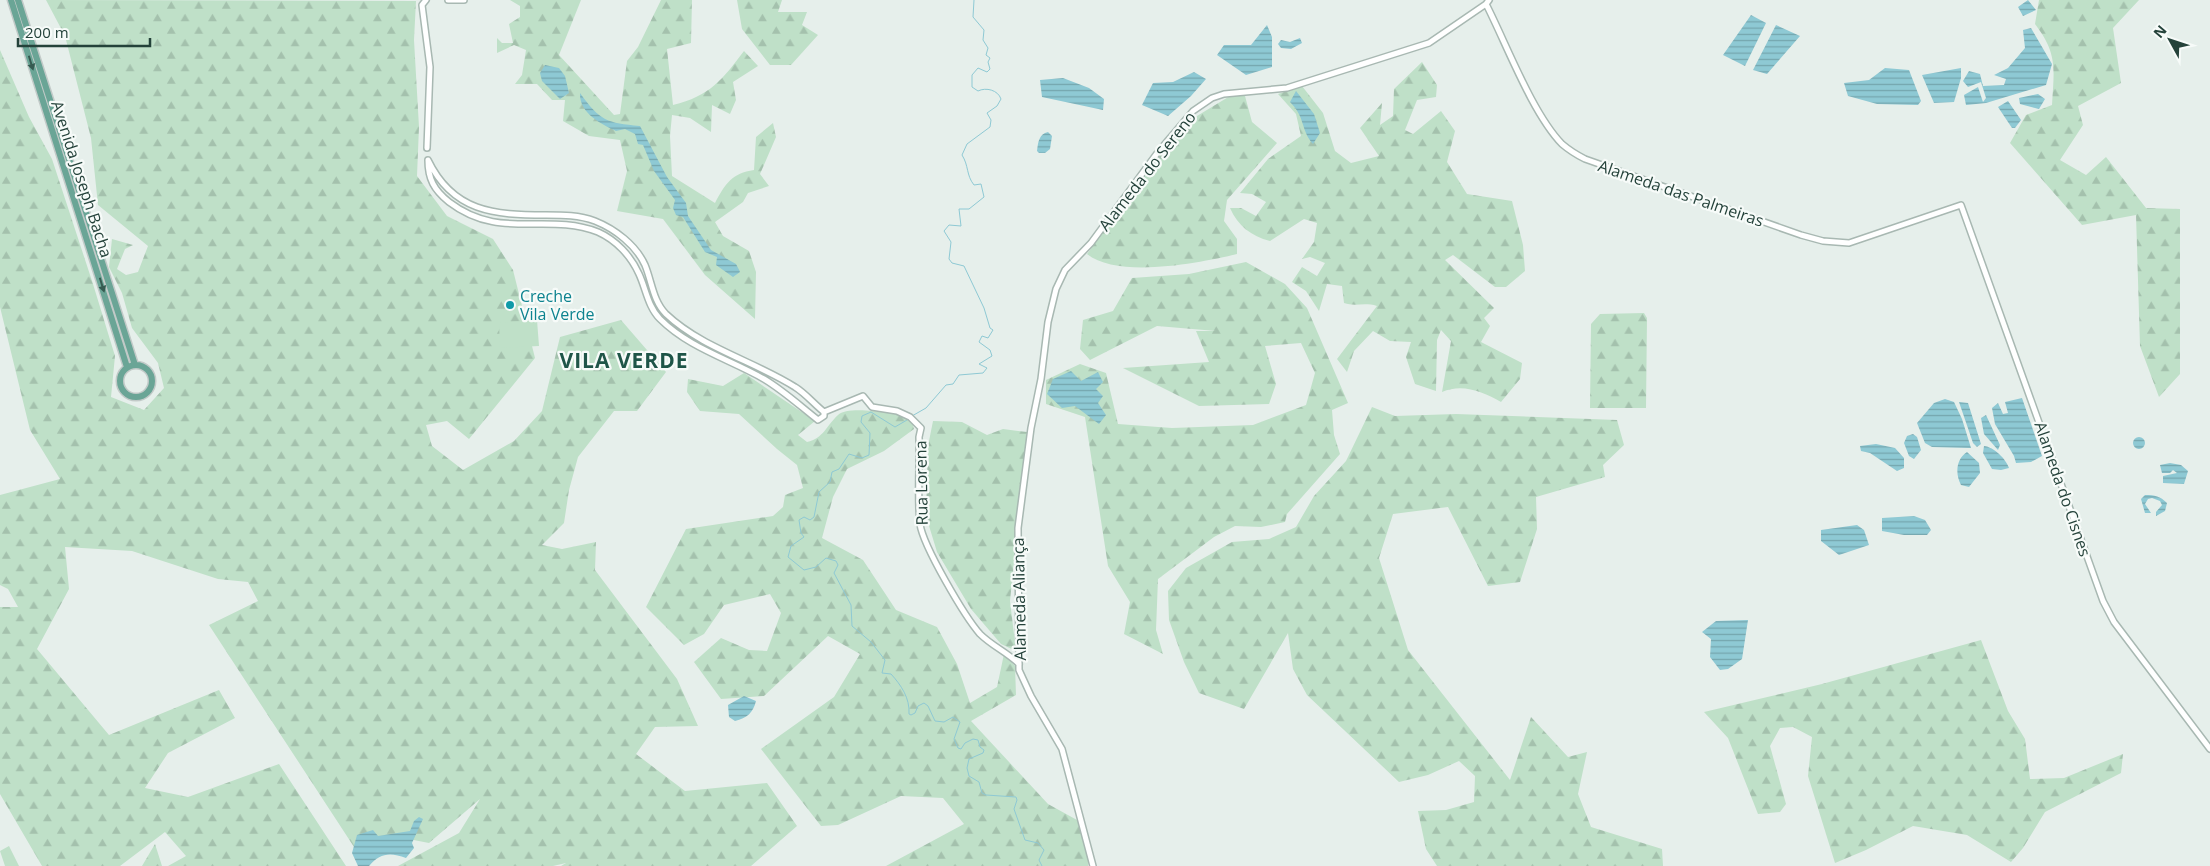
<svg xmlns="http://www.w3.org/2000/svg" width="2210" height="866" font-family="'Open Sans',sans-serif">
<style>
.forest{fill:url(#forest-firs)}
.pitch{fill:#bfe0c8}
.water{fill:url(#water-rules)}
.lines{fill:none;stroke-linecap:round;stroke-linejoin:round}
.stream{stroke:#8ec9d4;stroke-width:1}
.minor-casing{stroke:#a8b8b2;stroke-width:8}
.major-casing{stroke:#c2cac8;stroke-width:9}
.minor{stroke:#fff;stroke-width:5}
.major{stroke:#6aa596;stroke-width:6}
.oneway{fill:#365b51}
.culture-dot{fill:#0f9aa8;stroke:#f7fbf9;stroke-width:2}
.labels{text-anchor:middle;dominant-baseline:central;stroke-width:4.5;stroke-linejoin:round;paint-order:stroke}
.street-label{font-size:16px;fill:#24423a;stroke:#f7fbf9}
.culture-label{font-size:16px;fill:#0d838f;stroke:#f7fbf9;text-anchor:start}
.district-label{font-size:21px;font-weight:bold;letter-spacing:1px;fill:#1f5548;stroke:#f7fbf9}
</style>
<defs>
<pattern id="forest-firs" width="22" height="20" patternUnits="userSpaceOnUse" patternTransform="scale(1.25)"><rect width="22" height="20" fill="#bfe0c8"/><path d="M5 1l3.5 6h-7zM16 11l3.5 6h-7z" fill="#a4c1ad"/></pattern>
<pattern id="water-rules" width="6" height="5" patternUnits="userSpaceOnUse" patternTransform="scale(1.25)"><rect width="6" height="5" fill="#8ec9d4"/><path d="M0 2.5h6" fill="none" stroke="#74a5ad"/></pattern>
</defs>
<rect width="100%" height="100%" fill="#e6efeb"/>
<path class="forest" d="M 46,0 L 416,1 L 414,40 L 419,127 L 417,176 L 447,216 L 493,239 L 513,270 L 535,358 L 469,439 L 447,421 L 426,425 L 432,446 L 463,470 L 514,441 L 542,411 L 560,337 L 621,320 L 666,372 L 637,411 L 614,411 L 578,457 L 569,490 L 564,523 L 542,545 L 562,549 L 596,542 L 595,570 L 677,679 L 698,726 L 655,727 L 636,754 L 685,791 L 767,783 L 797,826 L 751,866 L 561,866 L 566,863 L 553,866 L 398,866 L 459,833 L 480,799 L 429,843 L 398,837 L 356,850 L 209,625 L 258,601 L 248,582 L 218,579 L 132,551 L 65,547 L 69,589 L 37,649 L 109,735 L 219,690 L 235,718 L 168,753 L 145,788 L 188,797 L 279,764 L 346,866 L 168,866 L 186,856 L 165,832 L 120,866 L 42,866 L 0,794 L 0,607 L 18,607 L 8,589 L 0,585 L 0,495 L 60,479 L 30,430 L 0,307 L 0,50 L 29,117 L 52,159 L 93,284 L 115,356 L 111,397 L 144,410 L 164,388 L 158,363 L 132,328 L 122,293 L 109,267 L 112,239 L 133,245 L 125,249 L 117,269 L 126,275 L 138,272 L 148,246 L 98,205 L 91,138 L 65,36 Z
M 510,0 L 581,0 L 559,55 L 614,115 L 620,114 L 627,61 L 638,47 L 661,0 L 692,0 L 691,43 L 667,49 L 673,105 C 710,96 722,80 744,51 L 758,66 L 733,82 L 736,100 L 730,114 L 712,105 L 711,132 L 690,118 L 672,115 L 670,136 L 672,176 L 715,203 C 725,184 732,173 754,170 L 756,137 L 773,123 L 776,137 L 760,174 L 769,186 L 748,193 L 743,202 L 715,222 L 723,236 L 749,251 L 756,272 L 755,319 L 705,275 L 663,219 L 617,211 L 627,171 L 620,140 L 589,136 L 563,121 L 565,100 L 552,100 L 537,84 L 515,84 L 522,75 L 526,50 L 514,45 L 497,53 L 497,38 L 502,43 L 513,43 L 509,24 L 520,17 L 520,6 Z
M 737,0 L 782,0 L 778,12 L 807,12 L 802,25 L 818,35 L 791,65 L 770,65 L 742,29 Z
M 2039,0 L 2139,0 L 2113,28 L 2121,83 L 2078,106 L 2083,125 L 2060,160 L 2086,175 L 2106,157 L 2146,208 L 2180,209 L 2180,374 L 2159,397 L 2140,346 L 2136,215 L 2082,225 L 2010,143 L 2026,115 L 2052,105 C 2054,69 2058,54 2035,24 Z
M 1422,62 L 1437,85 L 1436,97 L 1417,100 L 1405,130 L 1413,134 L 1441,111 L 1455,131 L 1447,162 L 1467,194 L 1512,201 L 1523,245 L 1525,271 L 1506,287 L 1495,287 L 1453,255 L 1445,260 L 1494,308 L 1484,318 L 1490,326 L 1481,342 L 1522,363 L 1520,379 L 1501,402 C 1483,392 1463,383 1442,392 L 1451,341 L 1441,330 L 1437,340 L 1436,391 L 1415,384 L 1406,357 L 1411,342 L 1390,341 L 1373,331 L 1354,351 L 1347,372 L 1337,359 L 1377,306 C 1364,302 1355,307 1344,303 L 1342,286 L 1327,284 L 1319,311 L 1306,291 L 1292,282 L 1302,267 L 1317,276 L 1325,263 L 1310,257 L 1302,259 L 1314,242 L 1317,223 L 1304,219 L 1270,241 C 1251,236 1238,226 1230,208 L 1241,208 L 1256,216 L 1266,202 L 1252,194 L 1240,193 L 1268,159 L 1301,136 L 1296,114 L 1278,94 L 1302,86 L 1323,113 L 1335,151 L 1351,163 L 1379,156 L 1360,128 L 1382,103 L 1380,125 L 1393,116 L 1394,89 Z
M 1230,96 L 1245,96 L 1252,122 L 1277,143 L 1227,200 L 1224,221 L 1237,239 L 1237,254 C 1200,263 1118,279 1087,254 L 1174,135 L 1192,119 Z
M 1246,262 L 1285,284 L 1307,308 L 1348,403 L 1332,410 L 1334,435 L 1340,454 L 1287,514 L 1285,522 L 1261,527 L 1235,526 L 1214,537 L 1158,579 L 1156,630 L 1163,654 L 1124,634 L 1130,602 L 1108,566 L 1085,417 L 1046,404 L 1046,380 L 1080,364 L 1106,373 L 1118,424 L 1172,428 L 1253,425 L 1306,405 L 1315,373 L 1301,343 L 1265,346 L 1276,384 L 1269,404 L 1199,406 L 1123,368 L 1209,362 L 1196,331 L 1216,331 L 1157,326 L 1090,360 L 1080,349 L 1083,320 L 1113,311 L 1132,278 L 1189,274 Z
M 1644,313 L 1647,318 L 1646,408 L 1590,408 L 1591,324 L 1600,314 Z
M 744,373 L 815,421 L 798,435 L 807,442 C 824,438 826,426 838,415 C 848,405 894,414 910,415 L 914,429 L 884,451 L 847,469 L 833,497 L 822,538 L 863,560 L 896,610 L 937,627 L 957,664 L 970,703 L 997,687 L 1004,654 L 1015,666 L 1016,695 L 971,721 L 1048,804 L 1077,820 L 1089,852 L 1088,866 L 886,866 L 964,824 L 943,798 L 901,796 L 838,825 L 821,826 L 761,749 L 834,697 L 860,654 L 828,636 L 764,696 L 721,699 L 694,662 L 721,638 L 749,650 L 767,651 L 781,613 L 770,594 L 724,605 L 704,634 L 684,645 L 646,607 L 686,529 L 773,516 L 783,507 L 785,495 L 803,488 L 797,465 L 777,449 L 739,414 L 700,411 L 687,392 L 688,379 L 723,386 Z
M 1372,407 L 1395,416 L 1456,414 L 1617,420 L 1624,445 L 1603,465 L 1605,477 L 1536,497 L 1537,529 L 1520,582 L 1488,586 L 1448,507 L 1393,514 L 1379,558 L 1408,650 L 1510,780 L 1531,717 L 1568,757 L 1587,752 L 1578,794 L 1591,827 L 1662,849 L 1663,866 L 1437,866 L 1426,849 L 1418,811 L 1446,810 L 1474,802 L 1475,776 L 1459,761 L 1428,775 L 1399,782 L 1307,695 L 1293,669 L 1288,633 L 1244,709 L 1199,693 L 1184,662 L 1169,620 L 1168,591 L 1186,568 L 1232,542 L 1269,539 L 1296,527 L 1314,496 L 1346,461 Z
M 933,421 L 962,422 L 987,435 L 1003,429 L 1027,432 L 1010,601 L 1016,651 L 1001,644 L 971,609 L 937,552 L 926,516 L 928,446 Z
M 1981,640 L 2008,711 L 2025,739 L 2030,779 L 2064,778 L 2123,754 L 2121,773 L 2045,812 L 2023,848 L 2011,862 L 1967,835 L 1913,826 L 1866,850 L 1835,863 L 1808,776 L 1812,737 L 1793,727 L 1780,728 L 1770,746 L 1786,804 L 1780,812 L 1758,814 L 1728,738 L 1704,712 L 1822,684 Z
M 155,844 L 162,866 L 142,866 Z"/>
<path class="pitch" d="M 537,320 L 539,346 L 500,348 L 499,323 Z
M 9,846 L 19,866 L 5,866 L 0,851 Z"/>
<path class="water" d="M 2028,0 L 2036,10 L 2023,16 L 2018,7 Z
M 1751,15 L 1766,23 L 1745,66 L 1723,55 Z
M 1267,25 L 1272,37 L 1272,67 L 1246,75 L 1217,55 L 1224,45 L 1251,45 Z
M 1776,25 L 1800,36 L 1767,74 L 1753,70 Z
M 2031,28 L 2052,64 L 2046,85 L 1986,103 L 1966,105 L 1964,95 L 1978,87 L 1983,102 L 1986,98 L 1981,82 L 1968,87 L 1963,81 L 1969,71 L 1980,74 L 1983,86 L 2004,85 L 2006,79 L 1994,75 L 2008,68 L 2025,48 L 2023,30 Z
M 1300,38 L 1302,43 L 1291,49 L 1281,48 L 1278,44 L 1281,40 L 1290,42 Z
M 545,65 L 559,68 L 565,76 L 569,93 L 560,99 L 542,81 L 540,73 Z
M 1885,68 L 1909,70 L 1921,101 L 1918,105 L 1877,104 L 1848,96 L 1844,83 L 1869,80 Z
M 1961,68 L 1961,78 L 1954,102 L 1934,103 L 1922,75 Z
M 1194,72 L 1206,79 L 1191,96 L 1168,116 L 1142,105 L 1153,83 L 1173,82 Z
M 1063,78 L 1089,88 L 1104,99 L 1103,110 L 1042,97 L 1040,80 Z
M 1296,91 L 1314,114 L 1320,133 L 1313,144 C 1300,129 1306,118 1290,102 Z
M 580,93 C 600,121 607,123 640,126 L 667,177 L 686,203 L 688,216 L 711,250 L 736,264 L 740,272 L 733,277 L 716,265 L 717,257 L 705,252 L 683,217 L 676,215 L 673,208 L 675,200 L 654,171 L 643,145 L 638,144 L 635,134 L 625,129 L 616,131 C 601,124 579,113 580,93 Z
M 2038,94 L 2045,99 L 2039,109 L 2020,104 L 2019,98 Z
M 2008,101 L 2021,120 L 2015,128 L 2012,128 L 1998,107 Z
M 1048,132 L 1052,136 L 1050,149 L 1045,153 L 1039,153 L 1037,151 C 1038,142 1039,134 1048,132 Z
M 1071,371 L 1081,381 L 1098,372 L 1103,382 L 1096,389 L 1103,396 L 1098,403 L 1106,415 L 1099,424 L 1075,406 L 1062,408 L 1047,394 L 1053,379 Z
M 2022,398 L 2042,456 L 2031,462 L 2016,463 L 2014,456 L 1995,424 L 1992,408 L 1998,403 L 2003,414 L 2008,413 L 2005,402 Z
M 1945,399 L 1954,402 L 1962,419 L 1971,448 L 1932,447 L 1925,443 L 1917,423 L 1934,403 Z
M 1959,402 L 1968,403 L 1981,444 L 1977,447 L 1973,443 Z
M 1986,415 L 2000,445 L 1998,450 L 1984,434 L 1981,418 Z
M 1913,434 L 1917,437 L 1921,450 L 1914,459 L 1909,456 L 1904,443 L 1907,436 Z
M2133 443a6 6 0 1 1 12 0a6 6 0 1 1-12 0Z
M 1876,444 L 1895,448 L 1904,458 L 1904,468 L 1897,471 L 1870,453 L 1861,451 L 1860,446 Z
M 1984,446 C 1994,447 2006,459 2009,468 L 2001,470 L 1992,469 L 1983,453 Z
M 1967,452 L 1979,463 L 1980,473 L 1969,487 L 1961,485 C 1955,474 1956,459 1967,452 Z
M 2170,463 L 2181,465 L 2188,471 L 2184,484 L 2163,483 L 2163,476 L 2177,473 L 2173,470 L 2170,473 L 2162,473 L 2160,465 Z
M 2145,495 C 2155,495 2160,496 2167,503 L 2165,511 L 2156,516 L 2156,512 L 2162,505 L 2160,501 L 2152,498 L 2148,499 L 2145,504 L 2151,513 L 2145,513 L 2141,499 Z
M 1914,516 L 1925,520 L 1931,530 L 1927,535 L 1904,535 L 1882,531 L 1882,518 Z
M 1857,525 L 1864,530 L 1869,545 L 1839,555 L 1821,541 L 1821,530 Z
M 1748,620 L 1742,659 L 1728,669 L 1720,670 L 1710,657 L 1711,639 L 1702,632 L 1716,621 Z
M 744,696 L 756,701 C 753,713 747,718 735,721 L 729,717 L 728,705 Z
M 419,817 L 423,819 L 412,843 L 414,848 L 406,858 C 390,852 380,853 369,866 L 358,866 L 352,853 L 357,835 L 373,830 L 378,836 L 410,831 L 414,821 Z"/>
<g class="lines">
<path class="stream" d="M 912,416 L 926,408 L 946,385 L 953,384 L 959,375 L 983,373 L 987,368 L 979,364 L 992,356 L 990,350 L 979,342 L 982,336 L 988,338 L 993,330 L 990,328 L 984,308 L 964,266 L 952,263 L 949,259 L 951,242 L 944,231 L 949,225 L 961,226 L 959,209 L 969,209 L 984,197 L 981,184 L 974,185 C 966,175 969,166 962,155 L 967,144 L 990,127 L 991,120 L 987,113 L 997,106 L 1001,99 C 998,90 986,87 978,91 L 972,87 L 972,75 L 978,68 L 987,72 L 990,69 L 988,62 L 990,58 L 986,55 L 988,48 L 983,40 L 984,30 L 973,17 L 974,0
M 907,420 L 895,427 L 871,412 L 862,416 L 861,422 L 870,433 L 869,455 L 862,458 L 849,454 L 839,469 L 832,472 L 830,482 L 819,492 L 814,517 L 810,520 L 804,517 L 799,520 L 801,533 L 804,537 L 791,546 L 788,557 L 804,570 L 816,567 L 826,558 L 836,561 L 838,565 L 834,573 L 851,605 L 852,626 L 871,642 L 885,660 L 882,673 L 891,674 C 901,685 910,698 909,714 L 911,715 L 915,713 L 918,706 L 924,703 L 928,706 L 935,721 L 944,722 L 953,717 L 960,722 L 954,739 L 958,748 L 961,749 L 965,743 L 973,739 L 978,740 L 980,747 L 984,750 L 983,753 L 969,759 L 967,768 L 969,776 L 979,782 L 982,793 L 986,795 L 1016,797 L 1017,800 L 1014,809 L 1025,840 L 1038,843 L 1044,850 L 1039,860 L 1042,866"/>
<g class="minor-casing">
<path id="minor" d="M 426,0 L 422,5 L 430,67 L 427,148
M 448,0 L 464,0
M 1489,0 L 1486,4 C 1506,43 1532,113 1562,144 C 1569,150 1577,155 1585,159 L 1801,235 L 1823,241 L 1849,243 L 1961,205 L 2103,601 L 2114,622 L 2210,749
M 428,160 C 453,212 494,215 546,215 C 563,215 579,215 595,221 C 615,229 636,245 645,265 C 652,282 653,301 666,314 C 702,348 754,361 795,387 C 805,393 814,404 824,412 L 824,416 L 818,420 C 800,406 784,391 764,379 C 729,359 689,348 660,319 C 648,307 646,289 639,274 C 631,256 616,240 598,232 C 546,212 500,241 449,202 C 434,190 428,179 428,160 Z
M 824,412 L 863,396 L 872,407 L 897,411 L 910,417 L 921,428 L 919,437 C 920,466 917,496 920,524 C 923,546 965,617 980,634 C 992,646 1007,652 1019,664
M 1093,866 L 1062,749 L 1031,696 L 1019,670 L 1018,528 L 1031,428 L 1041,379 L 1048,322 L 1056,289 L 1065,270 L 1091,243 L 1158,152 L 1193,111 L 1212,98 L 1224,94 L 1287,88 L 1429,43 L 1486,4"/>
</g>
<g class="major-casing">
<path id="major" d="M 11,0 L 127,367
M 18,0 L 135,365
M120 381a16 16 0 1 1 32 0a16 16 0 1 1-32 0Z"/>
</g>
<use href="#minor" class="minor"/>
<use href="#major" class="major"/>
</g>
<defs><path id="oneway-solid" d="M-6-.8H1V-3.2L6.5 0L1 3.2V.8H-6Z" transform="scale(1.25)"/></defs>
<g class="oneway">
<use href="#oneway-solid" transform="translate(31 63) rotate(73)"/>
<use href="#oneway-solid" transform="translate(102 285) rotate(73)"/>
</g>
<circle class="culture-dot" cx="510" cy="305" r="5"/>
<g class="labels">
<g class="street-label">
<text transform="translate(1147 171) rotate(-52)">Alameda do Sereno</text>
<text transform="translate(82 179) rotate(72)">Avenida Joseph Bacha</text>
<text transform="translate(1681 193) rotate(19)">Alameda das Palmeiras</text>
<text transform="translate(921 483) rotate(-91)">Rua Lorena</text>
<text transform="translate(2063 489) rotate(71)">Alameda do Cisnes</text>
<text transform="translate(1019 599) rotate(-91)">Alameda Aliança</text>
</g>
<g class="culture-label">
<text x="520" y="296">Creche<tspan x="520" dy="18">Vila Verde</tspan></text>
</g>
<g class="district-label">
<text x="624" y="360">VILA VERDE</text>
</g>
</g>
<g transform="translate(2170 40) rotate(310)" stroke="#f7fbf9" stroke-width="4" paint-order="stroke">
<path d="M0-4L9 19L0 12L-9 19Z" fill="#24423a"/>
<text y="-8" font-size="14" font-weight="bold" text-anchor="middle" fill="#24423a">N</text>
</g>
<path d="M18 38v8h132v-8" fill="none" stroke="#24423a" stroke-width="2.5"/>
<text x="25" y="38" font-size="15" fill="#24423a" stroke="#f7fbf9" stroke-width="4" paint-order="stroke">200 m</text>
</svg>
